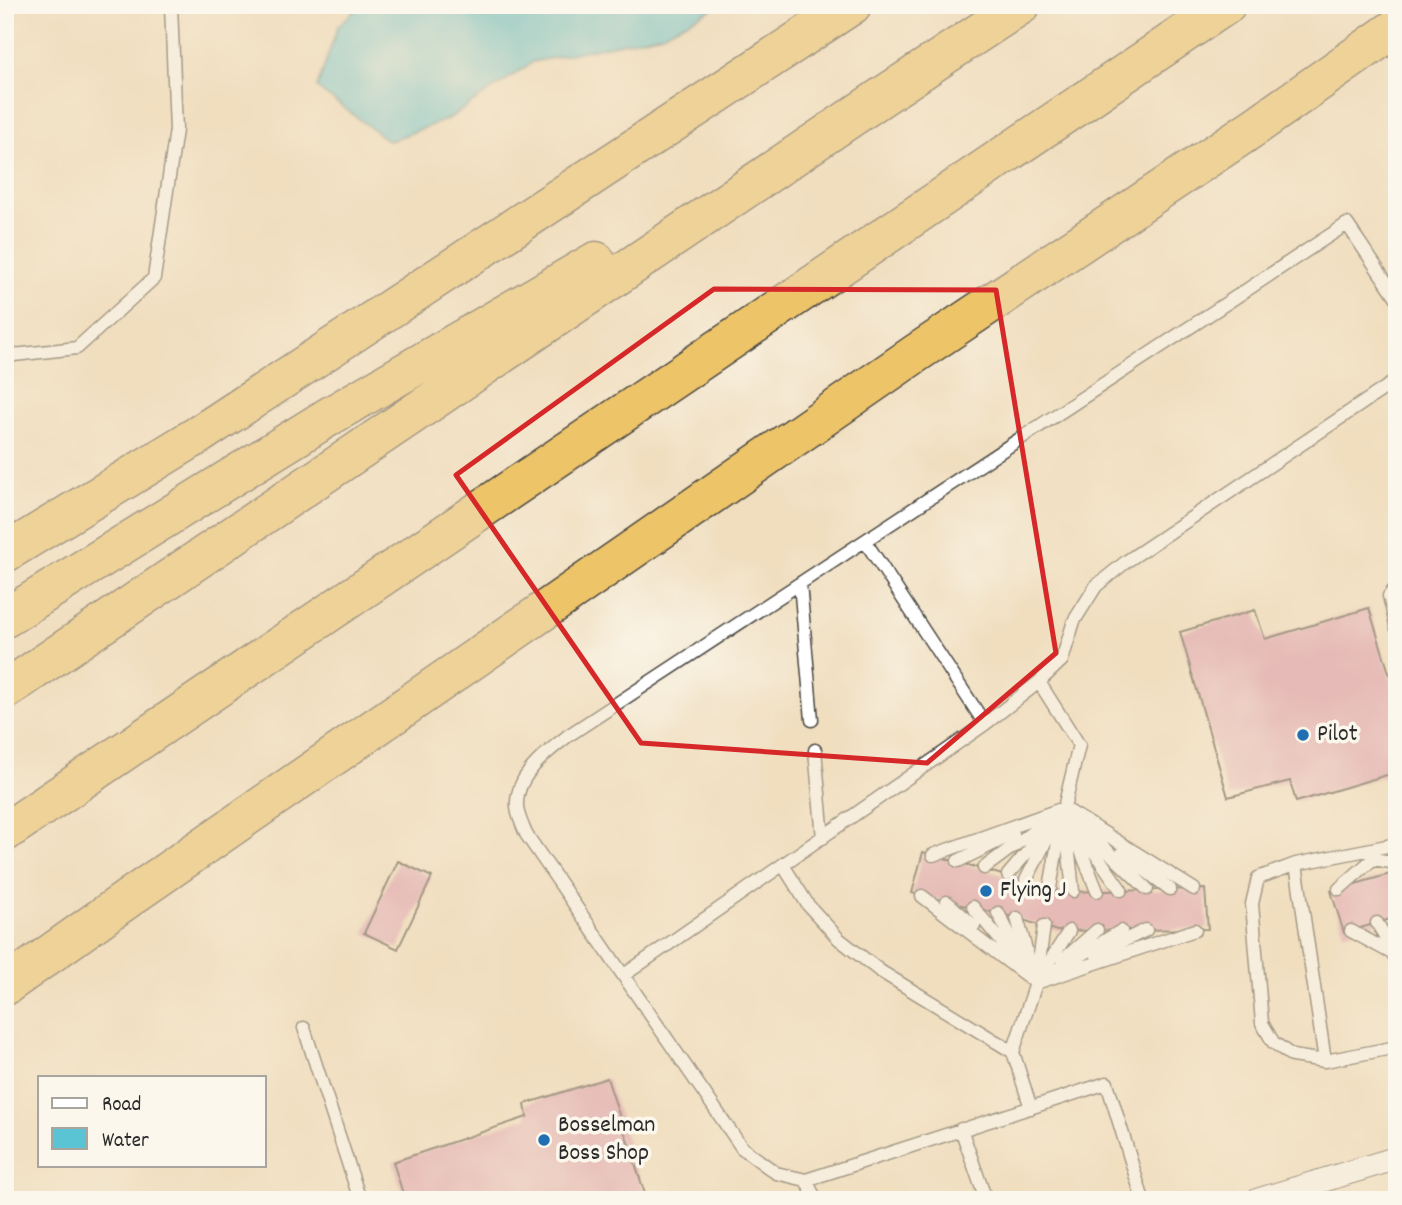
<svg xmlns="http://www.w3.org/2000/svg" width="1402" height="1205" font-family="Dekko,sans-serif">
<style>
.water{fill:#5ac4d5;stroke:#427880;stroke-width:2}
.building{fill:#da90ad}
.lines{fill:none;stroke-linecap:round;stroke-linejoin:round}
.lane-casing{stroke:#494641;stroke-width:15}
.street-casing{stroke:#494641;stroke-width:25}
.highway-casing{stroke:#494641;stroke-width:41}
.lane{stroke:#fff;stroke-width:12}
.street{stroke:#fff;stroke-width:23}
.highway{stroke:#eec469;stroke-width:38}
.marked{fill:none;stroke:#d62828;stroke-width:5;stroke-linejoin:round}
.poi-dot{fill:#1f6fb2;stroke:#fbf7ec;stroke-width:2.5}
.labels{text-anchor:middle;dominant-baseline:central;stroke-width:7;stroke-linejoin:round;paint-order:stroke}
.poi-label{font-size:24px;fill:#2b2b2b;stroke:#fbf7ec;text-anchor:start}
</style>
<rect width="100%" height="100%" fill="#fbf7ec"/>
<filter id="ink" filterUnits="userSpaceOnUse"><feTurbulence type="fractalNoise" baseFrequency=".0143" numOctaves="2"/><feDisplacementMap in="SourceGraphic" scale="14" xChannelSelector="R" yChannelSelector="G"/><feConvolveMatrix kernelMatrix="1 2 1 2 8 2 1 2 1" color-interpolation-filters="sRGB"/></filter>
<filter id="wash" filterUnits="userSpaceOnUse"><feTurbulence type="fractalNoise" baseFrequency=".00686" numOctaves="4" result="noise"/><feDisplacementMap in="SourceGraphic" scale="28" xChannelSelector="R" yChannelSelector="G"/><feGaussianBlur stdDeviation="1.57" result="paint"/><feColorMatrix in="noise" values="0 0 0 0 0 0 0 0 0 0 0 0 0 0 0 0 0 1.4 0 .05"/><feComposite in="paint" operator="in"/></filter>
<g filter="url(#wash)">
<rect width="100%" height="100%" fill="#f0debf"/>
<path class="water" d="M 361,5 L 720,5 L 662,34 L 533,62 L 448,119 L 389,141 L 317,88 L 338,26 Z"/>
<g id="blocks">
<path class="building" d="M 1369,608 L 1397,699 L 1397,772 L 1296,802 L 1290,781 L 1228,797 L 1180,632 L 1255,610 L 1265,639 Z
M 923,852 L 1061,892 L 1205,889 L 1208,929 L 1057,931 L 1017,918 L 912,893 Z
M 398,861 L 432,877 L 398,949 L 364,933 Z
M 1397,872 L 1397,917 L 1344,933 L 1331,891 Z
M 607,1078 L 647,1200 L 405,1200 L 393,1162 L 527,1117 L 525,1104 Z"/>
</g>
</g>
<g filter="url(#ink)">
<use href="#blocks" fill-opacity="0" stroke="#494641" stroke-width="2"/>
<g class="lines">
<g class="lane-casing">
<path id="lane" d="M 5,356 L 77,348 L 154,278 L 176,130 L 171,5
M 865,541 L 985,724
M 800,583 L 812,720
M 1397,586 L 1389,596 L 1397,629
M 1039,682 L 1079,745 L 1064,808 L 1050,888
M 815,750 L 823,838
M 1067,813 L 1121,890
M 1066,826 L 1073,891
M 1072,828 L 1097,891
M 1087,831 L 1147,889
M 1397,844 L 1296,864 L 1258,878 L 1252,904 L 1262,1023 L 1273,1042 L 1292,1056 L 1325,1061 L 1397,1047
M 1122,853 L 1170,889
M 933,855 L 1064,808 L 1194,889
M 958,861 L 1013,834
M 1296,864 L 1325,1061
M 783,865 L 808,905 L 839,939 L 880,971 L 1013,1052 L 1031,1108
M 984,868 L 1054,816
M 1008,875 L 1046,830
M 1026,880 L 1058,818
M 1339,889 L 1373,859 L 1397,863
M 922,896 L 1036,983 L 973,907
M 947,902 L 974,926
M 998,913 L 1022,958
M 1017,918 L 1034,978
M 1377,923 L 1397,956
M 1351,931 L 1397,956
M 1096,954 L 1146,930
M 1063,960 L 1097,930
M 1055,971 L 1121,931
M 624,975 L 985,724 L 1039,682 L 1062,660 L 1074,621 L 1096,586 L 1127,561 L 1397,380
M 1037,976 L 1044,926
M 1036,983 L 1069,931
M 304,1028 L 360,1200
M 1013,1052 L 1036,983 L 1195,930
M 961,1129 L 986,1200
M 806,1180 L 816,1200
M 1143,1200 L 1107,1083 L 806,1180 L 776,1173 L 742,1148 L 526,834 C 523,827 520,820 518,813 C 510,779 546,753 569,735 L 1347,224 L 1397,298"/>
</g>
<g class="street-casing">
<path id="street" d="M 1258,1200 L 1397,1158"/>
</g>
<g class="highway-casing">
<path id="highway" d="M 5,553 L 200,434 L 852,5
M 5,618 L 330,416 L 596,261
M 5,690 L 886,94 L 1021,5
M 5,832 L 1226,5
M 5,986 L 133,895 L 915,354 L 1256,126 L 1397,27"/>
</g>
<use href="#lane" class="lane"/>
<use href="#street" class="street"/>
<use href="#highway" class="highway"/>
</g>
</g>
<path d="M0 0H1402V1205H0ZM 714,289 L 996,290 L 1056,653 L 927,763 L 641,743 L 456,475 Z" fill="#f0debf" fill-opacity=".55" fill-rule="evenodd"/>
<path class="marked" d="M 714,289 L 996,290 L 1056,653 L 927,763 L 641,743 L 456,475 Z"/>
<g class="poi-dot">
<circle cx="1303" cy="735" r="7"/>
<circle cx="986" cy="891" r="7"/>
<circle cx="544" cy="1140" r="7"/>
</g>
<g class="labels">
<g class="poi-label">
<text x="1317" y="735">Pilot</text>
<text x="1000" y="891">Flying J</text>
<text x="558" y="1126">Bosselman<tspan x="558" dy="28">Boss Shop</tspan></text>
</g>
</g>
<rect width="1402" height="1205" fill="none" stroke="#fbf7ec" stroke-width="28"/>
<rect x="38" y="1076" width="228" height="91" fill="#fbf7ec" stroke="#a8a59f" stroke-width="2"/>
<rect x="52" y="1098" width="35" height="10" fill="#ffffff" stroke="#a8a59f" stroke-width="2"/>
<text x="102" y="1110" font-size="21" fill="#2b2b2b">Road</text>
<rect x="52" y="1128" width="35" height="21" fill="#5ac4d5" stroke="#a8a59f" stroke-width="2"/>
<text x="102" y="1146" font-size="21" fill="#2b2b2b">Water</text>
</svg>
